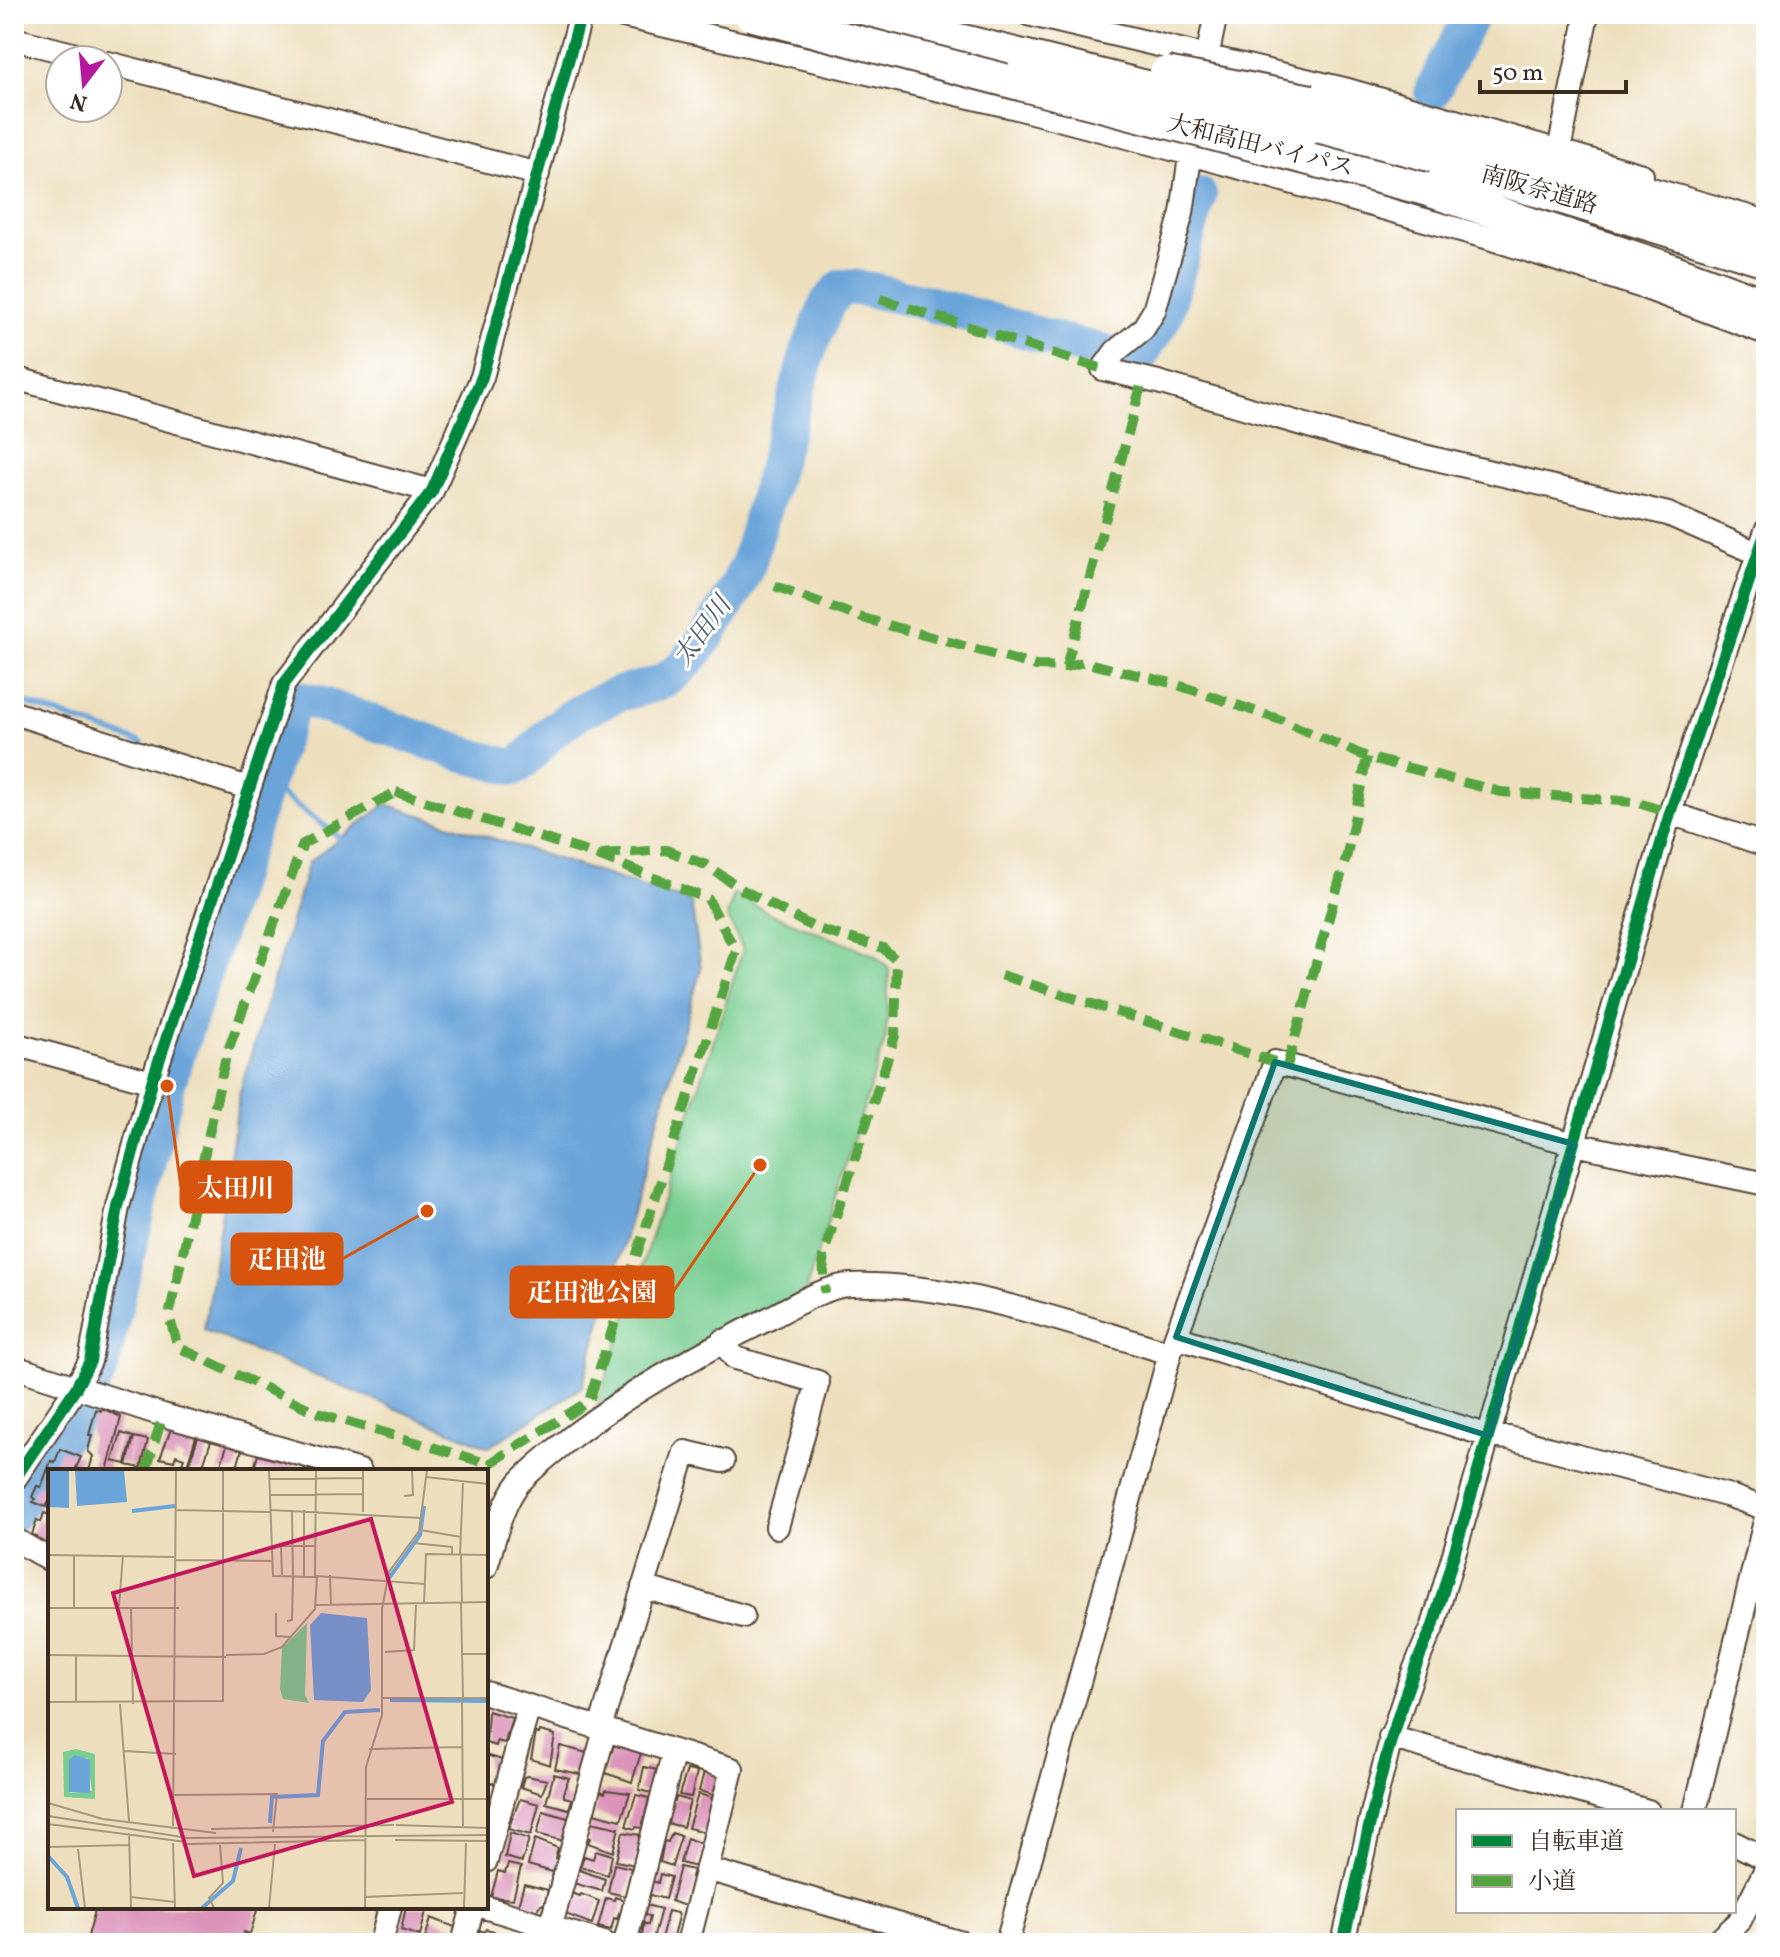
<svg xmlns="http://www.w3.org/2000/svg" width="1780" height="1957" font-family="Vollkorn,'Noto Serif JP',serif">
<style>
.green{fill:#78cd91;stroke:#5a7c58;stroke-width:2}
.water{fill:#6aa4d9;stroke:#52677c;stroke-width:2}
.lines{fill:none;stroke-linecap:round;stroke-linejoin:round}
.stream{stroke:#6aa4d9;stroke-width:6}
.river{stroke:#6aa4d9;stroke-width:36}
.building{fill:#db93ba}
.minor-casing{stroke:#564536;stroke-width:26}
.highway-casing{stroke:#564536;stroke-width:36}
.minor{stroke:#fff;stroke-width:22}
.highway{stroke:#fff;stroke-width:32}
.highway-bridge-casing{stroke:#564536;stroke-width:36;stroke-linecap:butt}
.highway-bridge{stroke:#fff;stroke-width:32}
.quiet{stroke:#54a441;stroke-width:10;stroke-dasharray:20 10;stroke-linecap:butt}
.cycleway-casing{stroke:#fff;stroke-width:17}
.cycleway{stroke:#00873e;stroke-width:12}
.marked{fill:#0f766e;fill-opacity:0.2;stroke:#0f766e;stroke-width:6;stroke-linejoin:round}
.labels{text-anchor:middle;dominant-baseline:central;stroke-width:6;stroke-linejoin:round;paint-order:stroke}
.street-label{font-size:24px;fill:#3b2a1e;stroke:#fff}
.water-label{font-size:26px;font-style:italic;fill:#4e5b69;stroke:#fff}
.inset-river{fill:none;stroke:#6aa4d9;stroke-width:4}
.inset-road{fill:none;stroke:#a6977d;stroke-width:2}
.view{fill:#c2185b;fill-opacity:0.15;stroke:#c2185b;stroke-width:4}
.inset-edge{fill:none;stroke:#3b2a1e;stroke-width:4}
.leader{fill:none;stroke:#d7540e;stroke-width:3}
.callout-dot{fill:#d7540e;stroke:#fff;stroke-width:3}
.callout{fill:#d7540e;stroke:#d7540e;stroke-width:3}
.callout-label{font-size:26px;text-anchor:middle;font-weight:bold;fill:#fff}
</style>
<rect width="100%" height="100%" fill="#fff"/>
<filter id="ink" filterUnits="userSpaceOnUse"><feTurbulence type="fractalNoise" baseFrequency=".0125" numOctaves="2"/><feDisplacementMap in="SourceGraphic" scale="16" xChannelSelector="R" yChannelSelector="G"/><feConvolveMatrix kernelMatrix="1 2 1 2 8 2 1 2 1" color-interpolation-filters="sRGB"/></filter>
<filter id="wash" filterUnits="userSpaceOnUse"><feTurbulence type="fractalNoise" baseFrequency=".006" numOctaves="4" result="noise"/><feDisplacementMap in="SourceGraphic" scale="32" xChannelSelector="R" yChannelSelector="G"/><feGaussianBlur stdDeviation="1.8" result="paint"/><feColorMatrix in="noise" values="0 0 0 0 0 0 0 0 0 0 0 0 0 0 0 0 0 1.4 0 .05"/><feComposite in="paint" operator="in"/></filter>
<g filter="url(#wash)">
<rect width="100%" height="100%" fill="#eddfbd"/>
<path class="green" d="M 734,894 L 769,913 L 874,955 L 889,968 L 886,1037 L 805,1292 L 597,1406 L 743,949 L 727,916 Z"/>
<path class="water" d="M 386,804 L 691,902 L 701,969 L 582,1387 L 489,1447 L 204,1330 L 240,1091 L 309,862 Z"/>
<g class="lines">
<path class="stream" d="M 14,699 L 142,743
M 256,780 L 266,783 L 337,835 L 342,843"/>
<path class="river" d="M 1432,92 L 1472,14
M 14,1513 L 84,1403 L 101,1367 L 167,1086 L 294,698 L 317,703 L 470,756 L 515,768 C 532,756 543,738 559,726 C 574,714 596,703 614,696 C 629,689 646,689 661,682 C 694,668 733,596 748,564 L 808,352 L 828,302 L 842,287 C 867,287 891,295 915,300 C 990,318 1062,345 1138,359 L 1164,317 L 1199,195"/>
</g>
<g id="blocks">
<path class="building" d="M 102,1408 L 121,1417 L 107,1471 L 89,1471 L 93,1456 L 88,1451 L 92,1435 L 89,1435 L 96,1409 L 101,1411 Z
M 171,1429 L 196,1437 L 187,1465 L 182,1463 L 184,1458 L 176,1455 L 174,1461 L 160,1458 Z
M 121,1433 L 133,1437 L 126,1464 L 113,1461 Z
M 134,1437 L 148,1440 L 141,1468 L 127,1465 Z
M 198,1437 L 211,1441 L 201,1471 L 187,1471 Z
M 228,1442 L 243,1446 L 236,1471 L 219,1471 Z
M 60,1449 L 81,1457 L 76,1468 L 84,1471 L 50,1471 L 50,1504 L 48,1503 L 46,1507 L 33,1502 L 35,1499 L 32,1497 L 37,1486 L 41,1487 L 51,1461 L 55,1462 Z
M 258,1455 L 313,1470 L 313,1471 L 253,1471 Z
M 44,1513 L 50,1515 L 50,1550 L 33,1544 L 36,1537 L 32,1535 L 37,1520 L 41,1522 Z
M 488,1711 L 512,1718 L 505,1743 L 497,1741 L 496,1746 L 486,1743 Z
M 540,1731 L 555,1735 L 550,1765 L 531,1759 L 536,1733 L 539,1734 Z
M 614,1745 L 641,1753 L 632,1782 L 605,1773 L 609,1754 L 611,1754 Z
M 560,1746 L 587,1753 L 580,1774 L 555,1769 Z
M 486,1755 L 502,1760 L 496,1784 L 486,1781 Z
M 644,1767 L 657,1770 L 651,1793 L 639,1790 Z
M 687,1770 L 697,1772 L 691,1797 L 679,1795 Z
M 709,1771 L 720,1776 L 717,1796 L 699,1791 L 704,1772 L 708,1773 Z
M 554,1774 L 569,1778 L 564,1790 L 564,1797 L 572,1799 L 569,1809 L 546,1803 Z
M 527,1776 L 547,1780 L 542,1794 L 521,1787 L 524,1777 Z
M 606,1790 L 630,1793 L 621,1820 L 594,1813 L 600,1791 L 605,1793 Z
M 698,1794 L 712,1798 L 707,1832 L 688,1828 Z
M 636,1795 L 649,1798 L 642,1828 L 636,1827 L 635,1829 L 626,1826 Z
M 676,1797 L 690,1801 L 683,1827 L 666,1823 L 672,1801 L 675,1802 Z
M 520,1799 L 539,1804 L 531,1835 L 508,1829 Z
M 543,1811 L 571,1819 L 564,1841 L 537,1834 Z
M 591,1822 L 619,1828 L 613,1852 L 588,1843 L 590,1838 L 587,1837 Z
M 623,1832 L 640,1835 L 635,1865 L 616,1861 Z
M 510,1833 L 529,1839 L 522,1862 L 505,1857 Z
M 672,1833 L 681,1836 L 672,1866 L 660,1862 L 664,1841 L 668,1842 Z
M 687,1838 L 704,1845 L 697,1867 L 680,1863 Z
M 535,1839 L 558,1848 L 555,1858 L 560,1860 L 556,1873 L 528,1865 Z
M 599,1851 L 612,1855 L 608,1875 L 580,1867 L 584,1856 L 593,1859 L 595,1852 Z
M 508,1864 L 521,1867 L 513,1899 L 491,1897 L 498,1871 L 505,1873 Z
M 614,1864 L 631,1868 L 630,1871 L 633,1872 L 625,1896 L 608,1892 Z
M 680,1867 L 693,1870 L 691,1877 L 697,1879 L 688,1907 L 671,1901 Z
M 577,1869 L 605,1879 L 602,1891 L 573,1883 Z
M 660,1874 L 671,1877 L 665,1899 L 650,1895 L 652,1881 L 658,1883 Z
M 524,1884 L 548,1890 L 544,1904 L 539,1906 L 537,1911 L 518,1905 Z
M 571,1893 L 580,1896 L 581,1894 L 599,1901 L 592,1924 L 565,1914 Z
M 615,1897 L 624,1900 L 621,1914 L 619,1913 L 617,1919 L 614,1918 L 611,1930 L 598,1927 L 606,1898 L 614,1900 Z
M 646,1905 L 661,1909 L 652,1943 L 641,1941 L 644,1923 L 648,1925 L 650,1916 L 644,1915 Z
M 96,1907 L 258,1907 L 250,1934 L 244,1932 L 240,1943 L 86,1943 Z
M 406,1907 L 427,1907 L 420,1936 L 401,1930 Z
M 668,1911 L 677,1913 L 678,1917 L 673,1936 L 678,1938 L 677,1943 L 660,1943 Z
M 431,1918 L 455,1927 L 450,1943 L 424,1943 Z
M 486,1929 L 494,1931 L 493,1935 L 504,1938 L 502,1943 L 476,1943 L 479,1930 L 485,1932 Z"/>
</g>
</g>
<g filter="url(#ink)">
<use href="#blocks" fill-opacity="0" stroke="#564536" stroke-width="2"/>
<g class="lines">
<g class="minor-casing">
<path id="minor" d="M 615,14 L 1013,107 L 1191,154 L 1489,238 L 1643,287 L 1766,333
M 1028,14 L 1348,90 L 1642,175
M 14,39 L 96,60
M 108,63 L 538,174
M 1200,92 L 1216,14
M 1192,142 L 1182,213 L 1154,311 L 1143,329 L 1116,351 L 1103,369 L 1158,382 L 1360,441 L 1668,514 L 1759,554
M 1559,150 L 1587,14
M 14,378 L 432,491
M 14,713 L 248,788
M 1670,813 L 1766,845
M 14,1044 L 152,1082
M 1176,1337 L 1489,1436 L 1509,1438 L 1730,1496 L 1766,1509
M 722,1341 L 735,1358 L 818,1382 L 777,1527
M 14,1367 L 163,1415 L 360,1471
M 14,1480 L 76,1388 L 90,1361 L 118,1207 L 152,1082 L 284,684 L 432,491 L 482,377 L 581,14
M 14,1539 L 50,1560
M 486,1567 C 495,1539 500,1507 519,1483 C 535,1465 556,1450 574,1435 C 635,1389 703,1351 772,1317 C 792,1306 827,1286 850,1285 C 957,1282 1069,1323 1170,1353
M 643,1587 L 743,1616
M 486,1693 L 732,1769 L 688,1943
M 600,1728 L 685,1452 L 723,1461
M 1390,1737 L 1648,1811
M 1695,1811 L 1766,1517
M 1734,1843 L 1766,1859
M 486,1861 L 529,1706
M 707,1869 L 962,1943
M 484,1907 L 604,1943
M 381,1943 L 390,1907
M 463,1943 L 473,1907
M 546,1943 L 605,1730
M 625,1943 L 674,1751
M 1007,1943 L 1170,1353 L 1275,1062 L 1574,1144 L 1766,1184
M 1343,1943 C 1368,1836 1386,1726 1433,1626 L 1670,813 L 1766,531
M 1716,1943 L 1739,1922 L 1766,1869"/>
</g>
<g class="highway-casing">
<path id="highway" d="M 855,14 L 1023,56
M 1311,101 L 1470,142 L 1766,227
M 1310,128 L 1540,191 L 1766,260
M 1425,189 L 1666,268 L 1766,305"/>
</g>
<use href="#minor" class="minor"/>
<use href="#highway" class="highway"/>
<g class="highway-bridge-casing">
<path id="highway-bridge" d="M 750,14 L 1425,189
M 1023,56 L 1310,128
M 1166,73 L 1311,101"/>
</g>
<use href="#highway-bridge" class="highway-bridge"/>
<path class="quiet" d="M 880,299 L 1103,369
M 775,586 L 859,617 L 1036,666 L 1066,667 L 1083,662 L 1175,684 L 1278,719 L 1367,757 L 1501,792 L 1635,802 L 1670,813
M 1066,667 L 1143,378
M 396,792 L 593,854 L 708,899 L 736,951 L 589,1401 L 489,1464 L 318,1413 L 178,1347 L 169,1316 L 226,1056 L 303,844 Z
M 601,854 L 666,850 L 706,865 L 743,890 L 817,929 L 883,948 L 897,961 L 895,1036 L 823,1256 L 825,1293
M 1001,975 L 1275,1062
M 1287,1066 L 1347,854 L 1367,757
M 146,1471 L 163,1415"/>
<g class="cycleway-casing">
<path id="cycleway" d="M 14,1480 L 76,1388 L 90,1361 L 118,1207 L 152,1082 L 284,684 L 432,491 L 482,377 L 581,14
M 1343,1943 C 1368,1836 1386,1726 1433,1626 L 1670,813 L 1766,531"/>
</g>
<use href="#cycleway" class="cycleway"/>
</g>
</g>
<path class="marked" d="M 1275,1062 L 1574,1144 L 1489,1436 L 1176,1337 Z"/>
<g class="labels">
<g class="street-label">
<text transform="translate(1260 147) rotate(14)">大和高田バイパス</text>
<text transform="translate(1539 191) rotate(16)">南阪奈道路</text>
</g>
<g class="water-label">
<text transform="translate(703 632) rotate(-54)">太田川</text>
</g>
</g>
<g transform="translate(48 1469)">
<rect width="440" height="440" fill="#eddfbd"/>
<path d="M 259,154 L 257,226 L 261,234 L 235,230 L 232,220 L 234,179 ZM 28,280 L 47,285 L 47,330 L 16,328 L 15,283 ZM 39,288 L 44,322 L 23,324 L 21,323 Z" fill="#78cd91" fill-rule="evenodd"/>
<path d="M 0,1 L 21,1 L 21,39 L 0,38 ZM 27,1 L 76,1 L 79,33 L 29,37 ZM 273,144 L 319,149 L 323,221 L 315,233 L 266,231 L 262,156 ZM 27,286 L 42,291 L 42,324 L 21,323 L 21,291 Z" fill="#6aa4d9"/>
<path class="inset-river" d="M 84,42 L 127,37M 341,109 L 372,66 L 376,37M 342,231 L 440,232M 222,354 L 224,328 L 270,326 L 275,272 L 297,243 L 332,241M 0,387 L 19,408 L 30,439M 154,439 L 185,412 L 193,379"/>
<path class="inset-road" d="M 221,1 L 225,107 L 267,108 L 268,1M 315,1 L 315,43M 378,8 L 440,15M 221,10 L 315,9M 221,26 L 315,25M 356,27 L 365,26 L 364,1M 128,41 L 222,43M 223,41 L 373,49M 244,41 L 245,108M 256,41 L 256,108M 372,61 L 413,68M 365,74 L 404,78 L 404,86M 224,77 L 268,77M 233,77 L 234,106M 0,86 L 126,88M 412,86 L 415,14M 413,86 L 414,134M 127,91 L 224,92M 282,106 L 283,136M 413,134 L 415,229M 376,135 L 378,85 L 440,86M 268,136 L 440,133M 71,137 L 75,86M 26,138 L 26,87M 0,139 L 131,139M 83,139 L 85,235M 228,144 L 228,167 L 243,168M 239,152 L 244,151 L 245,108M 337,183 L 366,181 L 368,136M 414,185 L 440,185M 0,186 L 178,188M 178,186 L 216,185 L 234,178 L 267,140 L 269,107 L 377,115M 28,187 L 28,233M 335,229 L 440,229M 414,229 L 415,357M 0,233 L 175,232 L 175,1M 72,235 L 81,352M 321,280 L 414,278M 76,282 L 128,285M 126,326 L 229,325 L 225,363M 319,330 L 440,330M 0,334 L 55,350 L 168,364M 0,347 L 140,369 L 440,366M 0,355 L 138,373M 348,356 L 440,359M 125,357 L 128,1M 163,360 L 346,356M 81,364 L 83,439M 347,371 L 440,372M 125,374 L 127,439M 139,375 L 318,371M 0,378 L 81,376M 30,380 L 37,439M 83,428 L 127,433M 316,428 L 415,424M 166,439 L 161,429 L 175,414 L 172,376M 221,439 L 227,375M 317,439 L 318,298 L 334,246 L 334,140 L 341,103 L 371,62 L 379,1M 416,439 L 418,374"/>
<path class="view" d="M 323,50 L 404,333 L 146,407 L 65,124 Z"/>
<rect width="440" height="440" class="inset-edge"/>
</g>
<path class="leader" d="M167 1086L181 1187M427 1211L342 1259M760 1165L673 1292"/>
<g class="callout-dot">
<circle cx="167" cy="1086" r="8"/>
<circle cx="427" cy="1211" r="8"/>
<circle cx="760" cy="1165" r="8"/>
</g>
<g class="callout">
<rect x="181" y="1162" width="110" height="50" rx="8"/>
<rect x="232" y="1234" width="110" height="50" rx="8"/>
<rect x="511" y="1267" width="162" height="50" rx="8"/>
</g>
<g class="callout-label">
<text x="236" y="1197">太田川</text>
<text x="287" y="1268">疋田池</text>
<text x="592" y="1301">疋田池公園</text>
</g>
<rect width="1780" height="1957" fill="none" stroke="#fff" stroke-width="48"/>
<rect x="1456" y="1809" width="280" height="104" fill="#ffffff" stroke="#b1aaa5" stroke-width="2"/>
<rect x="1472" y="1835" width="40" height="12" fill="#00873e" stroke="#b1aaa5" stroke-width="2"/>
<text x="1528" y="1849" font-size="24" fill="#3b2a1e">自転車道</text>
<rect x="1472" y="1875" width="40" height="12" fill="#54a441" stroke="#b1aaa5" stroke-width="2"/>
<text x="1528" y="1889" font-size="24" fill="#3b2a1e">小道</text>
<g transform="translate(84 84) rotate(196)"><circle r="38" fill="#ffffff" stroke="#b1aaa5" stroke-width="2"/>
<path d="M0-6L14 30L0 20L-14 30Z" fill="#b5179e"/>
<text y="-12" font-size="22" font-weight="bold" text-anchor="middle" fill="#3b2a1e">N</text>
</g>
<path d="M1480 80v12h146v-12" fill="none" stroke="#3b2a1e" stroke-width="4"/>
<text x="1492" y="80" font-size="24" fill="#3b2a1e" stroke="#ffffff" stroke-width="6" paint-order="stroke">50 m</text>
</svg>
